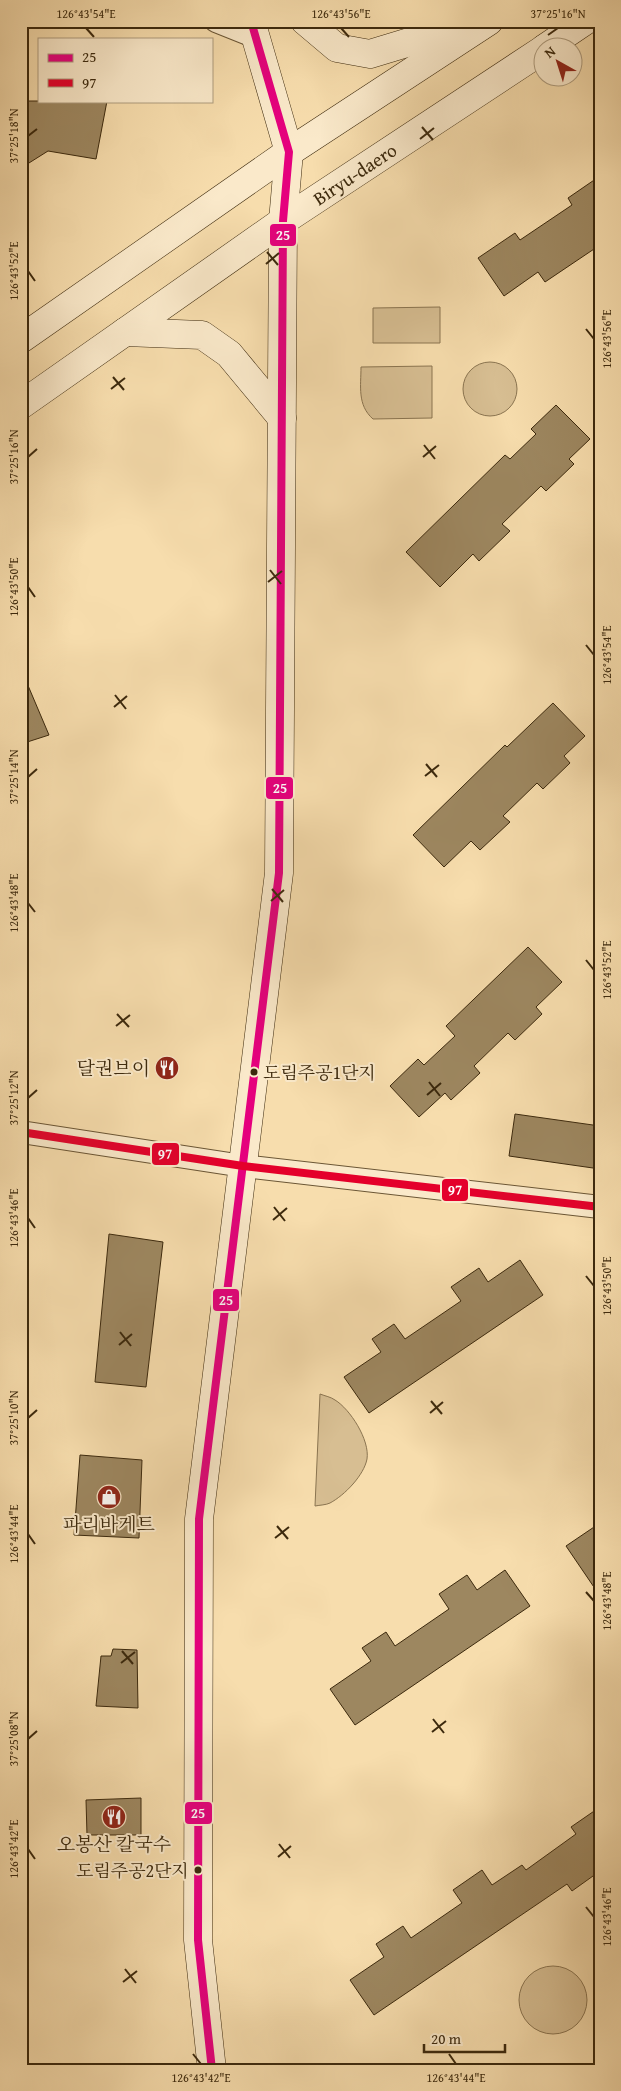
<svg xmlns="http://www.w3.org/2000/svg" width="621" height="2091" font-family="'Gentium Book Plus','Noto Serif KR',serif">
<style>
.green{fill:#d7be92;stroke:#8a7450}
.building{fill:#9d8760;stroke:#3c290d}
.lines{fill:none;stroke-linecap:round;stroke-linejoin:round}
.street-casing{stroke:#6b5635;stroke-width:24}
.secondary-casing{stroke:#3c290d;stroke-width:29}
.street{stroke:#fae9ca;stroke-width:22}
.secondary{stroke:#fae9ca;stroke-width:28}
.bus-1-casing{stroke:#fae9ca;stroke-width:11}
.bus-2-casing{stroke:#fae9ca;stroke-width:11}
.bus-1{stroke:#e5007d;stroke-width:8}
.bus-2{stroke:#e4002b;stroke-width:8}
.ticks{fill:none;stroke:#3c290d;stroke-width:2}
.bus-dot{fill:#3c290d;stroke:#fae9ca;stroke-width:2}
.labels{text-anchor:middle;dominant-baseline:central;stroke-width:4;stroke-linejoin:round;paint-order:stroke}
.bus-label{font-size:18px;fill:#3c290d;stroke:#fae9ca;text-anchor:start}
.street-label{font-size:19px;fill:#3c290d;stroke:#fae9ca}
.poi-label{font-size:19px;fill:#3c290d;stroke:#fae9ca}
.line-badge{stroke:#fae9ca;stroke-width:2}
.badge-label{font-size:14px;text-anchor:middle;font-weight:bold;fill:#fff}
.neatline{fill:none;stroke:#3c290d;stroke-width:2}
.ticks-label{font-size:12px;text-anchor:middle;fill:#3c290d}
</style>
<rect width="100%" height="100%" fill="#f7ddad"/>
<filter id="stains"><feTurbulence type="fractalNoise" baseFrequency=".004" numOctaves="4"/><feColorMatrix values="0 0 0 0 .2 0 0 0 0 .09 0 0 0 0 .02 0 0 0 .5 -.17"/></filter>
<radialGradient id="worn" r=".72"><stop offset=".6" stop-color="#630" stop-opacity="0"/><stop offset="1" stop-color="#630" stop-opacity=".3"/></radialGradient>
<path class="green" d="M 440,307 L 440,343 L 373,343 L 373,308 Z
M463 389a27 27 0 1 1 54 0a27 27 0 1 1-54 0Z
M 432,366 L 432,418 L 373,419 C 357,405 361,386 361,367 Z
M 320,1394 C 325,1396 331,1397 335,1400 C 350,1409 370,1440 367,1459 C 364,1475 345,1495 330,1503 C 326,1505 320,1505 315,1506 Z
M519 2000a34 34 0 1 1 68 0a34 34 0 1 1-68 0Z"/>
<path class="building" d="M 21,101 L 107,101 L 96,159 L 48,151 L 21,168 Z
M 600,176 L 600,245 L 545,282 L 538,272 L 504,296 L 478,258 L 515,233 L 520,240 L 572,205 L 568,198 Z
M 556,405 L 590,439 L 569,459 L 574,464 L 546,491 L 541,486 L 502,524 L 510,531 L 479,561 L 473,554 L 440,587 L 406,552 L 505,455 L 510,459 L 536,434 L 531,429 Z
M 21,669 L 49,735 L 21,744 Z
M 553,703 L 585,736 L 564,756 L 570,763 L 543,789 L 537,783 L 503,816 L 510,822 L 480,850 L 471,841 L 444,867 L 413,835 L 505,745 L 507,747 Z
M 528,947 L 562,982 L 536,1007 L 542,1014 L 515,1040 L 508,1033 L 474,1066 L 480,1073 L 451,1100 L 445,1093 L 419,1117 L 390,1086 L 418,1059 L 424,1065 L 455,1036 L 446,1026 Z
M 515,1114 L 600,1126 L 600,1169 L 509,1156 Z
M 109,1234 L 163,1242 L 146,1387 L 95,1382 Z
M 520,1260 L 543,1295 L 369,1413 L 344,1377 L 381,1352 L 372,1339 L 394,1324 L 405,1339 L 461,1301 L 451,1287 L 479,1268 L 488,1282 Z
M 80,1455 L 142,1460 L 139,1538 L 74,1535 Z
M 600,1523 L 600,1596 L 566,1546 Z
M 505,1570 L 530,1606 L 355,1725 L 330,1689 L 371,1661 L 362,1648 L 386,1632 L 395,1646 L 449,1609 L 439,1594 L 467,1575 L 477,1590 Z
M 113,1649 L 137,1650 L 138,1708 L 96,1706 L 101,1656 L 111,1656 Z
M 141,1798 L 141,1835 L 87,1835 L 86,1800 Z
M 600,1807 L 600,1871 L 572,1891 L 567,1884 L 374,2015 L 350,1980 L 384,1957 L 376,1944 L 403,1926 L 411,1938 L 462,1903 L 453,1890 L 482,1870 L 492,1885 L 522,1865 L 526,1870 L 576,1834 L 571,1827 Z"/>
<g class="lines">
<g class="street-casing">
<path id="street" d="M 216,21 L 256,37
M 21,1132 L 243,1166 L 600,1207"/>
</g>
<g class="secondary-casing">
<g id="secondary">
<path d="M 305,21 L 337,48 L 370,54 L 469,24"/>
<path d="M 545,48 L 585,21"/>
<path d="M 125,332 L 202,335 L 229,354 L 282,418"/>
<path d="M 21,339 L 289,152 L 489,21"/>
<path id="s1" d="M 21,405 L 283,221 L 544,49"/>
<path d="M 212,2070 L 198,1940 L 199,1519 L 279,873 L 283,221 L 289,152 L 251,21"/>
</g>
</g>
<use href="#street" class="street"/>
<use href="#secondary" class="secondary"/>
<g class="bus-1-casing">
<path id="bus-1" d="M 212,2070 L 198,1940 L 199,1519 L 279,873 L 283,221 L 289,152 L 251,21"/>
</g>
<g class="bus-2-casing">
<path id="bus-2" d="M 21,1132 L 243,1166 L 600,1207"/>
</g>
<use href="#bus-1" class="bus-1"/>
<use href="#bus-2" class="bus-2"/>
</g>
<path class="ticks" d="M 86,28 L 94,37M 341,28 L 349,37M 548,35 L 558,28M 422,127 L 433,140M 28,136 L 37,129M 420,139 L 434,128M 267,252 L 278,265M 266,264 L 279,253M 28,271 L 35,281M 586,329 L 594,339M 113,377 L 124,390M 111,389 L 125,378M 424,445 L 435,459M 28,457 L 37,449M 423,457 L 436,446M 270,570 L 281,584M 268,582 L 282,571M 28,587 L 35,597M 586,645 L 594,655M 115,695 L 126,709M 114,707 L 127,696M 426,764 L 437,777M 425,776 L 439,765M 28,777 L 37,769M 272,889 L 283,902M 271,901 L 284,890M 28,903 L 35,912M 586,960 L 594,970M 117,1014 L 129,1027M 116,1026 L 130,1015M 429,1082 L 440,1096M 427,1095 L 441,1083M 28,1098 L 37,1090M 274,1207 L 285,1221M 28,1218 L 35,1228M 273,1220 L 287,1208M 586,1276 L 594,1286M 120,1332 L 131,1346M 119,1345 L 132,1334M 431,1401 L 442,1414M 430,1413 L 443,1402M 28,1418 L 37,1410M 277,1526 L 288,1539M 28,1534 L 35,1544M 275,1538 L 289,1527M 586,1592 L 594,1601M 122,1651 L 133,1664M 121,1663 L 135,1652M 433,1719 L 444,1733M 432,1732 L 446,1721M 28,1739 L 37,1731M 279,1844 L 290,1858M 28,1849 L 35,1859M 278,1857 L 291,1846M 586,1907 L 594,1917M 125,1969 L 136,1983M 123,1982 L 137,1971M 193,2054 L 201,2064M 449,2054 L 456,2064"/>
<defs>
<g id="restaurant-disc" transform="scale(1.25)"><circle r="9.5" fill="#8f2418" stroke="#fae9ca"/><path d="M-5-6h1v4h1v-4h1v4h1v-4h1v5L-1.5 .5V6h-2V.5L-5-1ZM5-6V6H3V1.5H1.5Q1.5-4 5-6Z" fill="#fff"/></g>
<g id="shop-disc" transform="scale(1.25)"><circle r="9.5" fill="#8f2418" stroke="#fae9ca"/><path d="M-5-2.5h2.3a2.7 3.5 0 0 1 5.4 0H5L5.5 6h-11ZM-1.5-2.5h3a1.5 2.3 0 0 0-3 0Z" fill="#fff"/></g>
</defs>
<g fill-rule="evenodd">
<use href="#restaurant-disc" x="167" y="1068"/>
<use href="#shop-disc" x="109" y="1497"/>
<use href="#restaurant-disc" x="114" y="1817"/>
</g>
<g class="bus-dot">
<circle cx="254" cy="1072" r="4.5"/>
<circle cx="198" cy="1870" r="4.5"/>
</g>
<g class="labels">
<g class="bus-label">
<text x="263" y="1072">도림주공1단지</text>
<text x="189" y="1870" text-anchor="end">도림주공2단지</text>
</g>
<g class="street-label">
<text stroke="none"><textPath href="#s1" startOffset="406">Biryu-daero</textPath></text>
</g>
<g class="poi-label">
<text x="150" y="1068" text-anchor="end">달권브이</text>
<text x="109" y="1524">파리바게트</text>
<text x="114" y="1844">오봉산 칼국수</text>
</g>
</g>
<g class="line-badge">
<rect x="269" y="223" width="28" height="24" rx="5" fill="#e5007d"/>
<rect x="265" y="776" width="29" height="24" rx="5" fill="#e5007d"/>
<rect x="151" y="1142" width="29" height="24" rx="5" fill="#e4002b"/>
<rect x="441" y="1178" width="28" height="24" rx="5" fill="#e4002b"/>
<rect x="212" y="1288" width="28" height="24" rx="5" fill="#e5007d"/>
<rect x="184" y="1801" width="29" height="24" rx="5" fill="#e5007d"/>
</g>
<g class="badge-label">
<text x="283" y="240">25</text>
<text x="280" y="793">25</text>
<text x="165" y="1159">97</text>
<text x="455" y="1195">97</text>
<text x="226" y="1305">25</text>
<text x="198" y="1818">25</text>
</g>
<rect width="621" height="2091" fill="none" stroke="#f7ddad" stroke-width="55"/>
<rect x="38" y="38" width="175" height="65" fill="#fae9ca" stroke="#ae9c7e"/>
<rect x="48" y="54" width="25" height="8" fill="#e5007d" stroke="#ae9c7e"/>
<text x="82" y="62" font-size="15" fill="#3c290d">25</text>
<rect x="48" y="79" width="25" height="8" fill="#e4002b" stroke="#ae9c7e"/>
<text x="82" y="88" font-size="15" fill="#3c290d">97</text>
<g transform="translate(558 62) rotate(321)"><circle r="24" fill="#fae9ca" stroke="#ae9c7e"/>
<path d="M0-4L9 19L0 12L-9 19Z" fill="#8f2418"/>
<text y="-8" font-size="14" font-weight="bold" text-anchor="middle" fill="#3c290d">N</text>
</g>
<path d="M424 2044v8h81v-8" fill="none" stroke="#3c290d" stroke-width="2.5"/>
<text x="431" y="2044" font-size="15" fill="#3c290d" stroke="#fae9ca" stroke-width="4" paint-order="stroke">20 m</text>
<rect x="28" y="28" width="566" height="2036" class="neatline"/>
<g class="ticks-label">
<text x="86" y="18">126°43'54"E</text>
<text x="341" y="18">126°43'56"E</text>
<text x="558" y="18">37°25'16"N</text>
<text transform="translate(14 136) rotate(-90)" y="4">37°25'18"N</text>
<text transform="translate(14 271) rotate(-90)" y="4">126°43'52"E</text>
<text transform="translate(607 339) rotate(-90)" y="4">126°43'56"E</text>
<text transform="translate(14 457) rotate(-90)" y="4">37°25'16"N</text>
<text transform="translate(14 587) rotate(-90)" y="4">126°43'50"E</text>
<text transform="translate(607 655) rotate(-90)" y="4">126°43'54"E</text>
<text transform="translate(14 777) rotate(-90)" y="4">37°25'14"N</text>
<text transform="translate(14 903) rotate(-90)" y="4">126°43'48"E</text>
<text transform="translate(607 970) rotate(-90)" y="4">126°43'52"E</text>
<text transform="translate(14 1098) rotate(-90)" y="4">37°25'12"N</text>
<text transform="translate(14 1218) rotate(-90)" y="4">126°43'46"E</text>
<text transform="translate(607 1286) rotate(-90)" y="4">126°43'50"E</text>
<text transform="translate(14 1418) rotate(-90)" y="4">37°25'10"N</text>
<text transform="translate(14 1534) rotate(-90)" y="4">126°43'44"E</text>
<text transform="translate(607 1601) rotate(-90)" y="4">126°43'48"E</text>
<text transform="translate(14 1739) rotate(-90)" y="4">37°25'08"N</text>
<text transform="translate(14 1849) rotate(-90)" y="4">126°43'42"E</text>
<text transform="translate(607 1917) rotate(-90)" y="4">126°43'46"E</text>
<text x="201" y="2082">126°43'42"E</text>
<text x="456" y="2082">126°43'44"E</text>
</g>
<rect width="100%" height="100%" filter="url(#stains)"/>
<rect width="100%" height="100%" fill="url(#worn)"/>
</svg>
